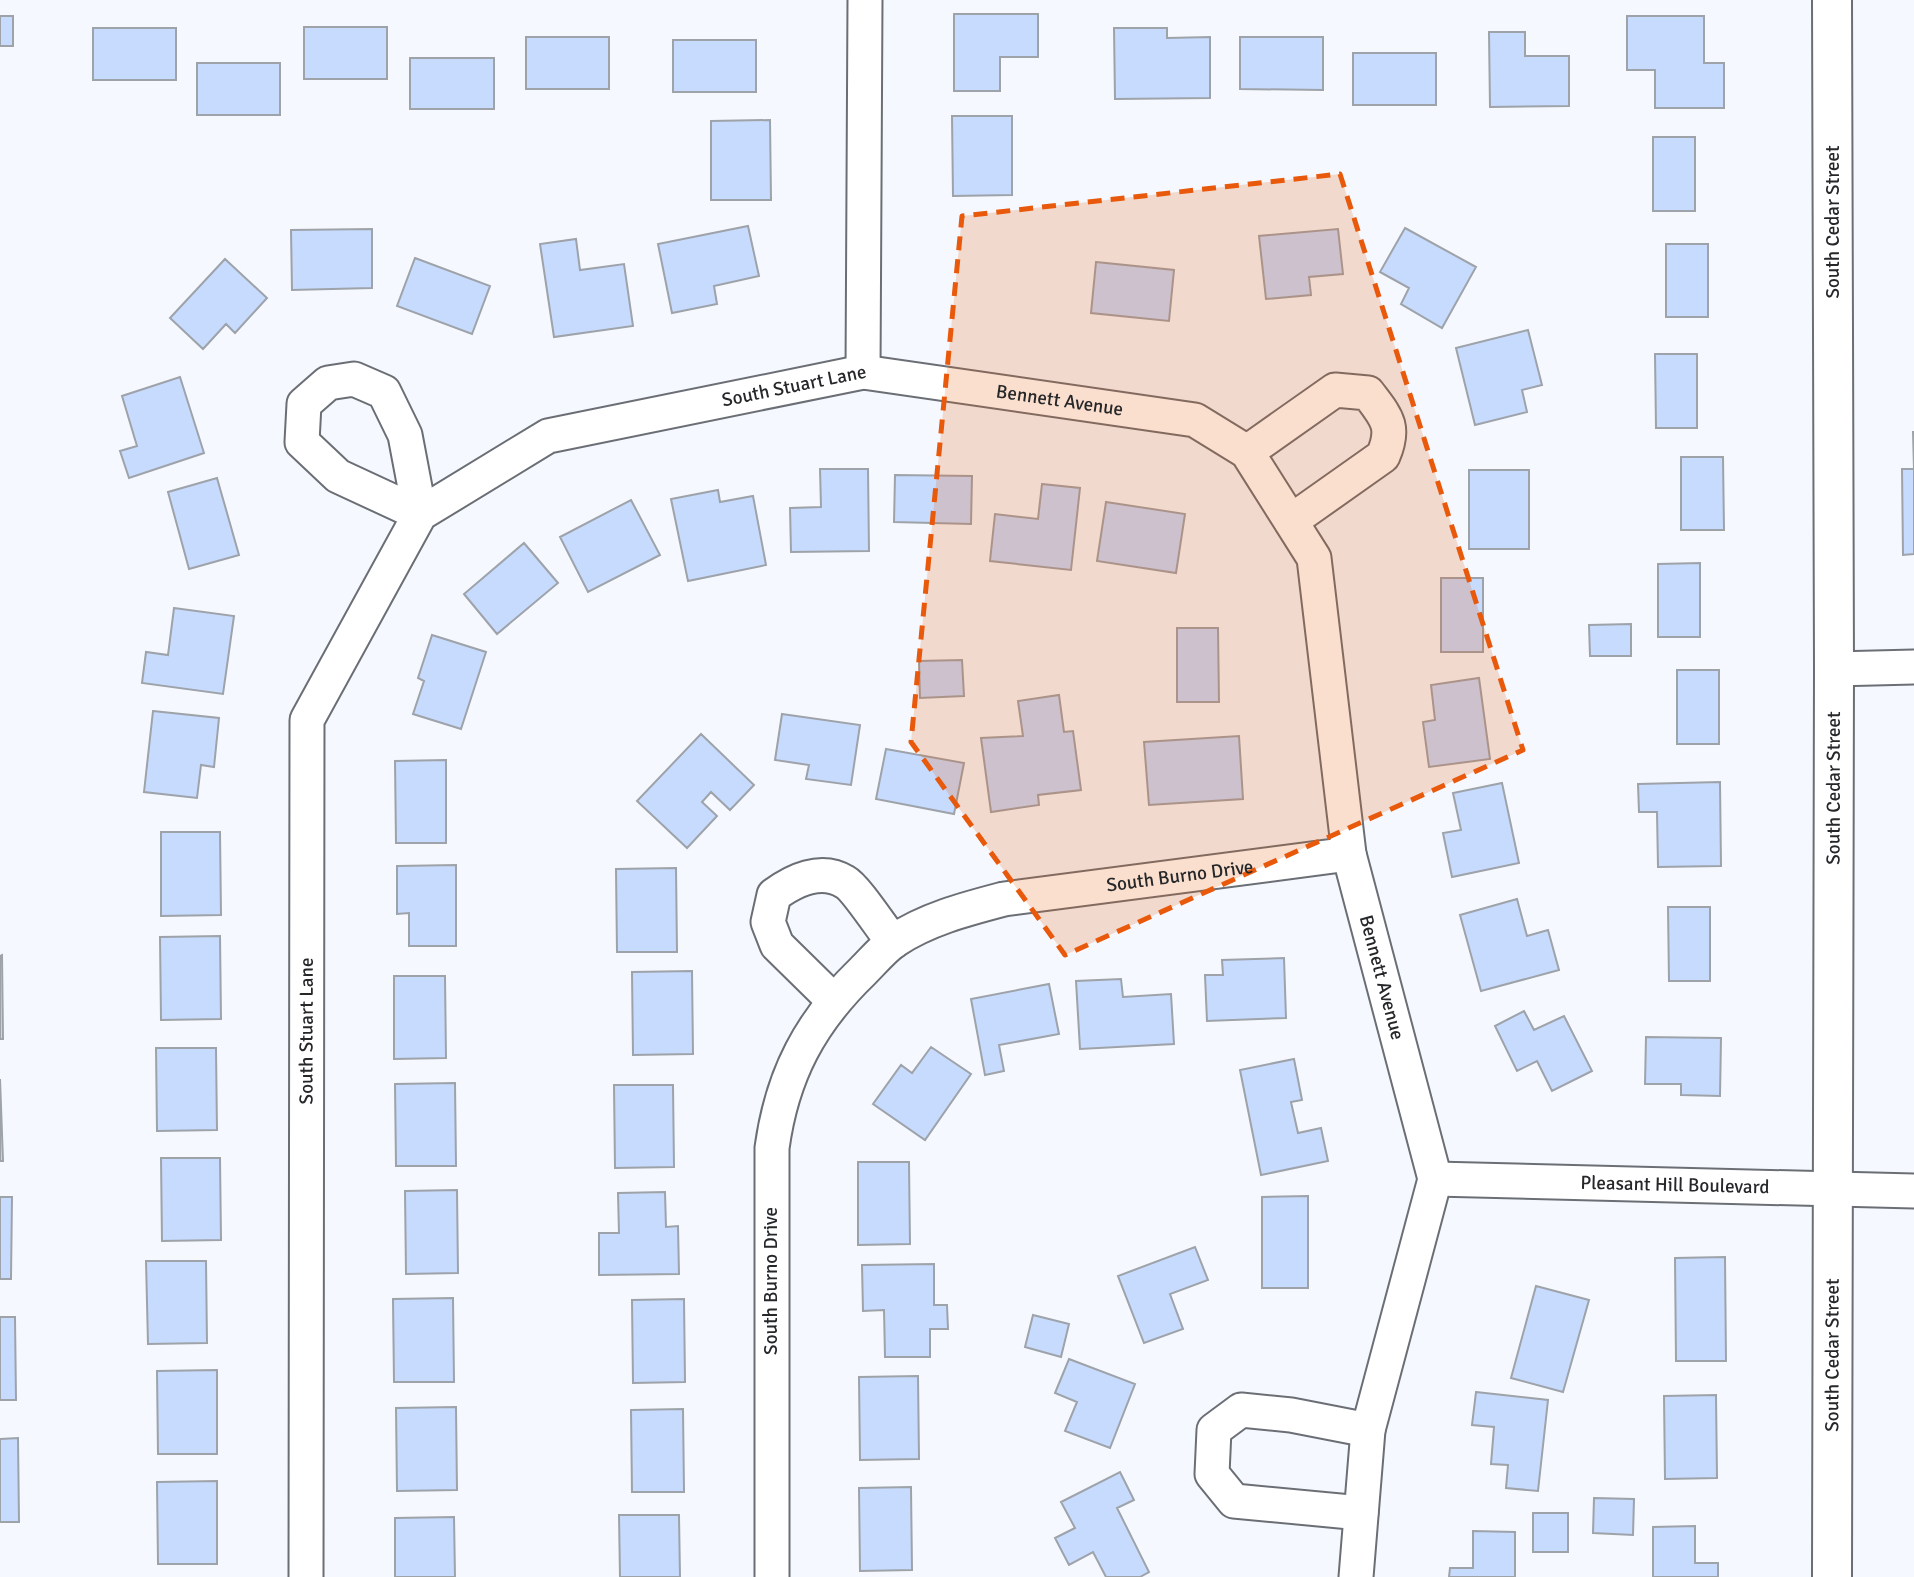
<svg xmlns="http://www.w3.org/2000/svg" width="1914" height="1577" font-family="Signika,sans-serif">
<style>
.building{fill:#c6dbfe;stroke:#9ea2a9;stroke-width:2}
.lines{fill:none;stroke-linecap:round;stroke-linejoin:round}
.minor-casing{stroke:#6b6f75;stroke-width:37}
.tertiary-casing{stroke:#6b6f75;stroke-width:42}
.minor{stroke:#fff;stroke-width:33}
.tertiary{stroke:#fff;stroke-width:38}
.marked{fill:#e8590c;fill-opacity:0.2;stroke:#e8590c;stroke-width:5;stroke-dasharray:14 9;stroke-linejoin:round}
.labels{text-anchor:middle;dominant-baseline:central;stroke-width:5;stroke-linejoin:round;paint-order:stroke}
.street-label{font-size:19px;fill:#252729;stroke:#fff}
</style>
<rect width="100%" height="100%" fill="#f5f9ff"/>
<path class="building" d="M 954,14 L 1038,14 L 1038,57 L 1000,57 L 1000,91 L 954,91 Z
M 0,16 L 13,16 L 13,46 L 0,46 Z
M 1627,16 L 1704,16 L 1704,63 L 1724,63 L 1724,108 L 1655,108 L 1655,70 L 1627,70 Z
M 304,27 L 387,27 L 387,79 L 304,79 Z
M 93,28 L 176,28 L 176,80 L 93,80 Z
M 1114,28 L 1167,28 L 1167,38 L 1210,37 L 1210,98 L 1115,99 Z
M 1489,32 L 1525,32 L 1525,56 L 1569,56 L 1569,106 L 1490,107 Z
M 526,37 L 609,37 L 609,89 L 526,89 Z
M 1240,37 L 1323,37 L 1323,90 L 1240,89 Z
M 673,40 L 756,40 L 756,92 L 673,92 Z
M 1353,53 L 1436,53 L 1436,105 L 1353,105 Z
M 410,58 L 494,58 L 494,109 L 410,109 Z
M 197,63 L 280,63 L 280,115 L 197,115 Z
M 952,116 L 1012,116 L 1012,195 L 953,196 Z
M 770,120 L 771,200 L 711,200 L 711,121 Z
M 1653,137 L 1695,137 L 1695,211 L 1653,211 Z
M 748,226 L 759,276 L 714,286 L 717,304 L 672,313 L 658,244 Z
M 1405,228 L 1476,267 L 1442,328 L 1401,304 L 1409,288 L 1380,272 Z
M 372,229 L 372,288 L 292,290 L 291,230 Z
M 1338,229 L 1343,274 L 1309,277 L 1311,295 L 1266,299 L 1259,236 Z
M 576,239 L 580,270 L 624,264 L 633,326 L 554,337 L 540,244 Z
M 1666,244 L 1708,244 L 1708,317 L 1666,317 Z
M 415,258 L 490,286 L 472,334 L 397,306 Z
M 225,259 L 267,298 L 235,333 L 226,324 L 203,349 L 170,318 Z
M 1096,262 L 1174,270 L 1169,321 L 1091,313 Z
M 1528,330 L 1542,385 L 1522,390 L 1527,412 L 1475,425 L 1456,348 Z
M 1655,354 L 1697,354 L 1697,428 L 1656,428 Z
M 180,377 L 204,453 L 129,478 L 120,451 L 137,446 L 122,396 Z
M 1913,432 L 1914,432 L 1914,554 L 1903,555 L 1902,469 L 1914,469 Z
M 1681,457 L 1723,457 L 1724,530 L 1681,530 Z
M 820,469 L 868,469 L 869,551 L 791,552 L 790,508 L 821,507 Z
M 1469,470 L 1529,470 L 1529,549 L 1469,549 Z
M 895,475 L 972,476 L 971,524 L 894,522 Z
M 217,478 L 239,555 L 189,569 L 168,492 Z
M 1042,484 L 1080,488 L 1071,570 L 990,561 L 995,514 L 1038,519 Z
M 718,490 L 720,502 L 753,496 L 766,565 L 688,581 L 671,499 Z
M 631,500 L 660,555 L 588,592 L 560,537 Z
M 1106,502 L 1185,514 L 1176,573 L 1097,561 Z
M 524,543 L 558,583 L 497,634 L 464,594 Z
M 1700,563 L 1700,637 L 1658,637 L 1658,564 Z
M 1441,578 L 1483,578 L 1483,652 L 1441,652 Z
M 174,608 L 234,616 L 223,694 L 142,683 L 146,652 L 168,655 Z
M 1631,624 L 1631,656 L 1590,656 L 1589,625 Z
M 1177,628 L 1218,628 L 1219,702 L 1177,702 Z
M 432,635 L 486,652 L 461,729 L 413,714 L 424,681 L 418,678 Z
M 962,660 L 964,696 L 920,698 L 919,661 Z
M 1677,670 L 1719,670 L 1719,744 L 1677,744 Z
M 1479,678 L 1490,759 L 1429,767 L 1423,722 L 1435,720 L 1431,685 Z
M 1059,695 L 1064,732 L 1073,731 L 1081,790 L 1038,795 L 1039,805 L 991,812 L 981,738 L 1023,736 L 1018,701 Z
M 153,711 L 219,718 L 214,767 L 201,765 L 197,798 L 144,792 Z
M 782,714 L 860,725 L 851,785 L 806,779 L 809,765 L 775,760 Z
M 701,734 L 754,785 L 730,810 L 711,792 L 702,802 L 717,816 L 687,848 L 637,801 Z
M 1239,736 L 1243,799 L 1149,805 L 1144,742 Z
M 886,749 L 964,763 L 954,814 L 876,799 Z
M 446,760 L 446,843 L 396,843 L 395,761 Z
M 1720,782 L 1721,866 L 1658,867 L 1657,812 L 1639,812 L 1638,784 Z
M 1502,783 L 1519,863 L 1452,877 L 1443,833 L 1461,830 L 1453,793 Z
M 161,832 L 220,832 L 221,915 L 161,916 Z
M 456,865 L 456,946 L 409,946 L 409,913 L 397,914 L 397,866 Z
M 676,868 L 677,952 L 617,952 L 616,869 Z
M 1517,899 L 1527,936 L 1548,930 L 1559,970 L 1481,991 L 1460,915 Z
M 1668,907 L 1710,907 L 1710,981 L 1669,981 Z
M 220,936 L 221,1019 L 161,1020 L 160,937 Z
M 2,955 L 3,1039 L 0,1039 L 0,956 Z
M 1284,958 L 1286,1018 L 1207,1021 L 1205,975 L 1223,975 L 1222,960 Z
M 692,971 L 693,1054 L 633,1055 L 632,972 Z
M 394,976 L 445,976 L 446,1058 L 394,1059 Z
M 1121,979 L 1123,997 L 1171,994 L 1174,1044 L 1080,1049 L 1076,981 Z
M 1049,984 L 1059,1034 L 999,1045 L 1004,1071 L 985,1075 L 971,999 Z
M 1524,1011 L 1534,1030 L 1564,1016 L 1592,1071 L 1552,1091 L 1537,1061 L 1517,1071 L 1495,1026 Z
M 1646,1037 L 1721,1038 L 1720,1096 L 1681,1095 L 1681,1084 L 1645,1084 Z
M 931,1047 L 971,1074 L 925,1140 L 873,1104 L 901,1065 L 912,1073 Z
M 156,1048 L 216,1048 L 217,1130 L 157,1131 Z
M 1294,1059 L 1302,1100 L 1291,1102 L 1298,1133 L 1321,1128 L 1328,1161 L 1261,1175 L 1240,1070 Z
M 0,1079 L 3,1161 L 0,1161 Z
M 455,1083 L 456,1166 L 396,1166 L 395,1084 Z
M 614,1085 L 673,1085 L 674,1167 L 615,1168 Z
M 161,1158 L 220,1158 L 221,1240 L 162,1241 Z
M 858,1162 L 909,1162 L 910,1244 L 858,1245 Z
M 457,1190 L 458,1273 L 406,1274 L 405,1191 Z
M 665,1192 L 666,1227 L 678,1226 L 679,1274 L 599,1275 L 599,1233 L 619,1233 L 618,1193 Z
M 1308,1196 L 1308,1288 L 1262,1288 L 1262,1197 Z
M 0,1197 L 12,1197 L 11,1279 L 0,1279 Z
M 1195,1247 L 1208,1280 L 1170,1294 L 1183,1329 L 1144,1343 L 1118,1276 Z
M 1725,1257 L 1726,1361 L 1676,1361 L 1675,1258 Z
M 146,1261 L 206,1261 L 207,1343 L 148,1344 Z
M 934,1264 L 934,1305 L 947,1305 L 948,1329 L 930,1329 L 930,1357 L 885,1357 L 884,1310 L 863,1311 L 862,1265 Z
M 1536,1286 L 1589,1300 L 1563,1392 L 1511,1378 Z
M 453,1298 L 454,1382 L 394,1382 L 393,1299 Z
M 684,1299 L 685,1382 L 633,1383 L 632,1300 Z
M 1033,1315 L 1069,1324 L 1061,1357 L 1025,1347 Z
M 0,1317 L 15,1317 L 16,1400 L 0,1400 Z
M 1069,1359 L 1135,1384 L 1110,1448 L 1065,1431 L 1077,1402 L 1055,1393 Z
M 217,1370 L 217,1454 L 158,1454 L 157,1371 Z
M 918,1376 L 919,1459 L 860,1460 L 859,1377 Z
M 1476,1392 L 1548,1400 L 1538,1491 L 1506,1488 L 1508,1465 L 1491,1464 L 1494,1427 L 1472,1425 Z
M 1716,1395 L 1717,1478 L 1665,1479 L 1664,1396 Z
M 456,1407 L 457,1490 L 397,1491 L 396,1408 Z
M 683,1409 L 684,1492 L 632,1492 L 631,1410 Z
M 18,1438 L 19,1522 L 0,1522 L 0,1439 Z
M 1120,1472 L 1134,1500 L 1117,1508 L 1149,1572 L 1140,1577 L 1106,1577 L 1093,1552 L 1069,1565 L 1055,1538 L 1075,1528 L 1061,1502 Z
M 217,1481 L 217,1564 L 158,1564 L 157,1482 Z
M 911,1487 L 912,1570 L 860,1571 L 859,1488 Z
M 1594,1498 L 1634,1499 L 1633,1535 L 1593,1533 Z
M 1533,1513 L 1568,1513 L 1568,1552 L 1533,1552 Z
M 619,1515 L 679,1515 L 680,1577 L 620,1577 Z
M 454,1517 L 455,1577 L 395,1577 L 395,1518 Z
M 1695,1526 L 1695,1563 L 1718,1563 L 1718,1577 L 1653,1577 L 1653,1527 Z
M 1473,1531 L 1515,1532 L 1515,1577 L 1449,1577 L 1450,1568 L 1473,1568 Z"/>
<g class="lines">
<g class="minor-casing">
<g id="minor">
<path d="M 863,372 L 865,0"/>
<path d="M 354,379 L 384,392 L 405,435 L 420,514 L 338,476 L 302,442 L 304,404 L 328,383 Z"/>
<path d="M 1247,452 L 1335,390 L 1368,393 C 1386,417 1396,426 1383,456 L 1291,521"/>
<path d="M 1834,669 L 1914,667"/>
<path d="M 833,1000 L 777,945 L 768,922 L 774,895 C 793,881 821,867 845,882 C 856,888 883,930 893,942"/>
<path id="s1" d="M 1435,1179 L 1914,1191"/>
<path d="M 1361,1513 L 1234,1501 L 1212,1474 L 1214,1430 L 1241,1410 L 1291,1415 L 1368,1430"/>
<path id="s2" d="M 306,1577 L 307,720 L 420,514 L 548,436 L 863,372 L 1195,420 L 1247,452 L 1314,558 L 1349,854 L 1435,1179 L 1368,1430 L 1356,1577"/>
<path id="s3" d="M 772,1577 L 772,1148 C 782,1075 810,1022 863,971 C 873,961 883,949 894,941 C 927,919 966,909 1004,899 L 1349,854"/>
</g>
</g>
<g class="tertiary-casing">
<g id="tertiary">
<path id="s4" d="M 1832,1577 L 1834,669 L 1832,0"/>
</g>
</g>
<use href="#minor" class="minor"/>
<use href="#tertiary" class="tertiary"/>
</g>
<path class="marked" d="M 1340,174 L 1523,750 L 1065,955 L 911,742 L 962,216 Z"/>
<g class="labels">
<g class="street-label">
<text transform="translate(1833 222) rotate(-90)">South Cedar Street</text>
<text stroke="none"><textPath href="#s2" startOffset="1493">South Stuart Lane</textPath></text>
<text stroke="none"><textPath href="#s2" startOffset="1762">Bennett Avenue</textPath></text>
<text stroke="none"><textPath href="#s4" startOffset="789">South Cedar Street</textPath></text>
<text stroke="none"><textPath href="#s3" startOffset="971">South Burno Drive</textPath></text>
<text stroke="none"><textPath href="#s2" startOffset="2511">Bennett Avenue</textPath></text>
<text stroke="none"><textPath href="#s2" startOffset="546">South Stuart Lane</textPath></text>
<text stroke="none"><textPath href="#s1" startOffset="240">Pleasant Hill Boulevard</textPath></text>
<text transform="translate(771 1281) rotate(-90)">South Burno Drive</text>
<text stroke="none"><textPath href="#s4" startOffset="222">South Cedar Street</textPath></text>
</g>
</g>
</svg>
